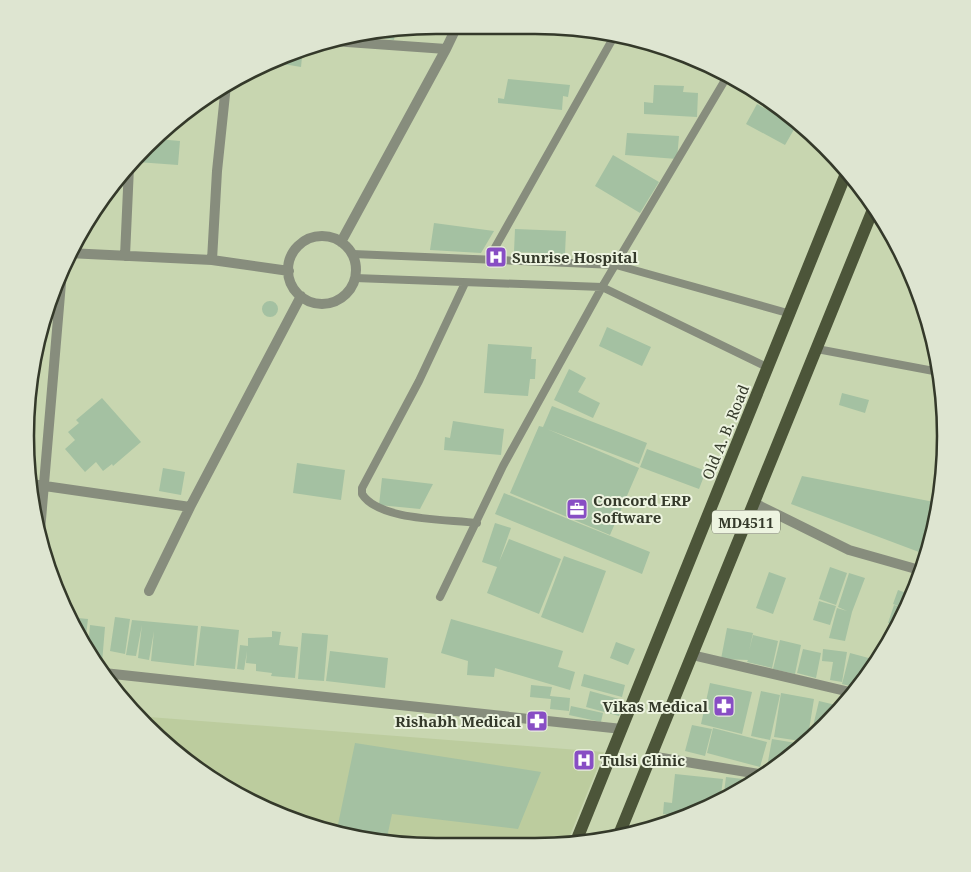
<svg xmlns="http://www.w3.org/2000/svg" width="971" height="872" font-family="'Noto Serif',serif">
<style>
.built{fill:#bccc9e}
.building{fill:#a4c1a2}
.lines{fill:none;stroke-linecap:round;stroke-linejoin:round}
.service{stroke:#878d7d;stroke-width:8}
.minor{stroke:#878d7d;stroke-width:10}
.primary{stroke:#4c5539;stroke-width:12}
.labels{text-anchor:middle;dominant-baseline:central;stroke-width:4;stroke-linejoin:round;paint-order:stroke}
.shield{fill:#edf4e0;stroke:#6c7161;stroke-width:1}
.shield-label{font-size:14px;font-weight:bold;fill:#34392a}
.poi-label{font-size:15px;font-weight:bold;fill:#34392a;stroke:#edf4e0;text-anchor:start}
.street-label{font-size:15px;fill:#34392a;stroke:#edf4e0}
.rim{fill:none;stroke:#34392a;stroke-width:2.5}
</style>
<rect width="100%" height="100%" fill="#c8d6b0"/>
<path class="built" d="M 136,716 L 604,752 L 566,845 L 409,846 L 330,833 L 254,805 L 186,762 Z"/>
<path class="building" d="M 396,29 L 394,40 L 370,36 L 371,31 Z
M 289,56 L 302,57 L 301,67 L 277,63 L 278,59 Z
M 508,79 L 570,85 L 568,97 L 563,96 L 562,110 L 498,103 L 498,98 L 504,99 Z
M 654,85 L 684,86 L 683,92 L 698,93 L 697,117 L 644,114 L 644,102 L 653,103 Z
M 757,104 L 796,126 L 785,145 L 746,124 Z
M 627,133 L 679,136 L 677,159 L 625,155 Z
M 157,139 L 180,141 L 178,165 L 137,162 L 138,158 Z
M 613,155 L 659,182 L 640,213 L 595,186 Z
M 434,223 L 494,231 L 481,253 L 430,250 Z
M 515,229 L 566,231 L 565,254 L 514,252 Z
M262 309a8 8 0 1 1 16 0a8 8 0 1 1-16 0Z
M 607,327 L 651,347 L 642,366 L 599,346 Z
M 488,344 L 532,347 L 531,359 L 536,359 L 535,379 L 530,379 L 528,396 L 484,393 Z
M 569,369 L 586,378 L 578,392 L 600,403 L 593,418 L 554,400 Z
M 842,393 L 869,400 L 865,413 L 839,405 Z
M 102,398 L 141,442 L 113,466 L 112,464 L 103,471 L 96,462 L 85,472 L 65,449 L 75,440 L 68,432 L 79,423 L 76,420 Z
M 552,406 L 647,443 L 639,464 L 547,429 L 639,468 L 610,535 L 510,493 L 539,426 L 543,427 Z
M 453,421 L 504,429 L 501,455 L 444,450 L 445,437 L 450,438 Z
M 647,449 L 706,471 L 699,489 L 640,467 Z
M 297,463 L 345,470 L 341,500 L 293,493 Z
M 163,468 L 185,472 L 181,495 L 159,491 Z
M 802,476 L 939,503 L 927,555 L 791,504 Z
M 382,478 L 433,484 L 420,509 L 379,505 Z
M 504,493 L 650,552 L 642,574 L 495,514 Z
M 495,523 L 511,528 L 499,562 L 509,539 L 561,559 L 539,614 L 487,593 L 497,567 L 482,562 Z
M 564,556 L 606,571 L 583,633 L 541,617 Z
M 830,567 L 847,573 L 836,605 L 819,599 Z
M 769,572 L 786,578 L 773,614 L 756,608 Z
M 849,573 L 865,578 L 852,612 L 845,641 L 829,638 L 837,608 L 847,611 L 838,607 Z
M 898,590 L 912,595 L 906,609 L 893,604 Z
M 819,601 L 836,606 L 830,625 L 813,620 Z
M 894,605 L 906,609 L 898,626 L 888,623 Z
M 67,617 L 88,619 L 85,644 L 68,618 Z
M 115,617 L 130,619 L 125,654 L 110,651 Z
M 451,619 L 563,651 L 558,667 L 575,672 L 570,690 L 495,668 L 494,677 L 467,675 L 468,661 L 441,653 Z
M 132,620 L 198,626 L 194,666 L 151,661 L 154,631 L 149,660 L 138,658 L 142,625 L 136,656 L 126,655 Z
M 90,625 L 105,627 L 102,663 L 97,662 L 88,648 Z
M 201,626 L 239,630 L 235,669 L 196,665 Z
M 727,628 L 753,633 L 749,651 L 753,635 L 778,641 L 772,668 L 747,662 L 748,660 L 721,659 Z
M 272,631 L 281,632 L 279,645 L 298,647 L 295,678 L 271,676 L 272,673 L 256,671 L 256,664 L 246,663 L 247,651 L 244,670 L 237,669 L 240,645 L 248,646 L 248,638 L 272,637 Z
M 302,633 L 328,635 L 324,681 L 298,679 Z
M 780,640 L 801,645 L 795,674 L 773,669 Z
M 616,642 L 635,649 L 628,665 L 610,658 Z
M 803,649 L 821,653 L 816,678 L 797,673 Z
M 823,649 L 847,652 L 842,682 L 830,680 L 833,662 L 822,661 Z
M 330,651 L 388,658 L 385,688 L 326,681 Z
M 850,653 L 876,660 L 858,688 L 842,684 Z
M 584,674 L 625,685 L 622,697 L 581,686 Z
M 710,683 L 752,692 L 742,734 L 701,724 Z
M 531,685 L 552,687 L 550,696 L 570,698 L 569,711 L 550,709 L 551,699 L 530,697 Z
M 590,691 L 623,700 L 619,716 L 586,707 Z
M 761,691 L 780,695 L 770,740 L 751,736 Z
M 781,693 L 814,699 L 807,742 L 774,737 Z
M 819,701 L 844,707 L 810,739 Z
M 571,706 L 603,713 L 601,722 L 569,715 Z
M 692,725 L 712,729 L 705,756 L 685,751 Z
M 713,728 L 767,742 L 760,767 L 707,753 Z
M 772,739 L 802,744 L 801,747 L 775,769 L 767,767 Z
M 355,743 L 541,772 L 518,829 L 392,814 L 386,842 L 336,834 Z
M 675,774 L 723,779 L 720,802 L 686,816 L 663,814 L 664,802 L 672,803 Z
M 726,777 L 751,780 L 750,784 L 723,800 Z"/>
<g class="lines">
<path class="service" d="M 353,254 L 616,265 L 791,314
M 488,260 L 616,33
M 355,278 L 602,287 L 769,368
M 465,283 L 419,381 L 362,488 L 362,494 C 379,521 447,519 477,523
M 817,349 L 939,372
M 440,597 L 503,466 L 602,287 L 728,75"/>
<path class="minor" d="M 333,41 L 446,49 L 341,242
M 446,49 L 457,26
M288 270a34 34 0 1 1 68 0a34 34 0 1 1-68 0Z
M 68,253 L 212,260 L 289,271
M 125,256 L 129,167
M 212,260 L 217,171 L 226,85
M 31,484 L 190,507 L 301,296
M 754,503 L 849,550 L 923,571
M 39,543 L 62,271
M 149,591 L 190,507
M 692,655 L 854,693
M 104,673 L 622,729
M 650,756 L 765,775"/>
<path class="primary" d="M 618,837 L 874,207
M 575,844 L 847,171"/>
</g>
<defs>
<g id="hospital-square" transform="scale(1.125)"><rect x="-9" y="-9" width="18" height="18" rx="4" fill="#884ec4" stroke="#edf4e0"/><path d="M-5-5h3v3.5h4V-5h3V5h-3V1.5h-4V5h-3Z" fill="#fff"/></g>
<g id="office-square" transform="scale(1.125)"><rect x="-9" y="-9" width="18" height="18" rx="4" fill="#884ec4" stroke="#edf4e0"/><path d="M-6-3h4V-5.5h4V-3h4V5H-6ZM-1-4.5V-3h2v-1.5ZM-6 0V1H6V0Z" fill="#fff"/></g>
<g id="pharmacy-square" transform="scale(1.125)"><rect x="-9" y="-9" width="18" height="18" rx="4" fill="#884ec4" stroke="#edf4e0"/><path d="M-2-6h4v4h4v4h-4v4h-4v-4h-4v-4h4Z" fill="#fff"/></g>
</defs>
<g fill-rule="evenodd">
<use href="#hospital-square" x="496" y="257"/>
<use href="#office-square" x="577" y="509"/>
<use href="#pharmacy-square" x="724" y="706"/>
<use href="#pharmacy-square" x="537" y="721"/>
<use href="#hospital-square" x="584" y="760"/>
</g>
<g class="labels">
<rect class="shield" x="712" y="510.5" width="68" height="23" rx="4"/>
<g class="shield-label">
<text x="746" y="522">MD4511</text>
</g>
<g class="poi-label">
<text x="512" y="257">Sunrise Hospital</text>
<text x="593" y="500">Concord ERP<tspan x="593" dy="17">Software</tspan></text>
<text x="708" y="706" text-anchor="end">Vikas Medical</text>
<text x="521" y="721" text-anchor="end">Rishabh Medical</text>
<text x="600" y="760">Tulsi Clinic</text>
</g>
<g class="street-label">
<text transform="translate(725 432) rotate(-68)">Old A. B. Road</text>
</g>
</g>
<path d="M0 0H971V872H0ZM436 34H535A402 402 0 0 1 937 436V436A402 402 0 0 1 535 838H436A402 402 0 0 1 34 436V436A402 402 0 0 1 436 34Z" fill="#dee5d1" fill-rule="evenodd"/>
<path class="rim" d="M436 34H535A402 402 0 0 1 937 436V436A402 402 0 0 1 535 838H436A402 402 0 0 1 34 436V436A402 402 0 0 1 436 34Z"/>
</svg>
